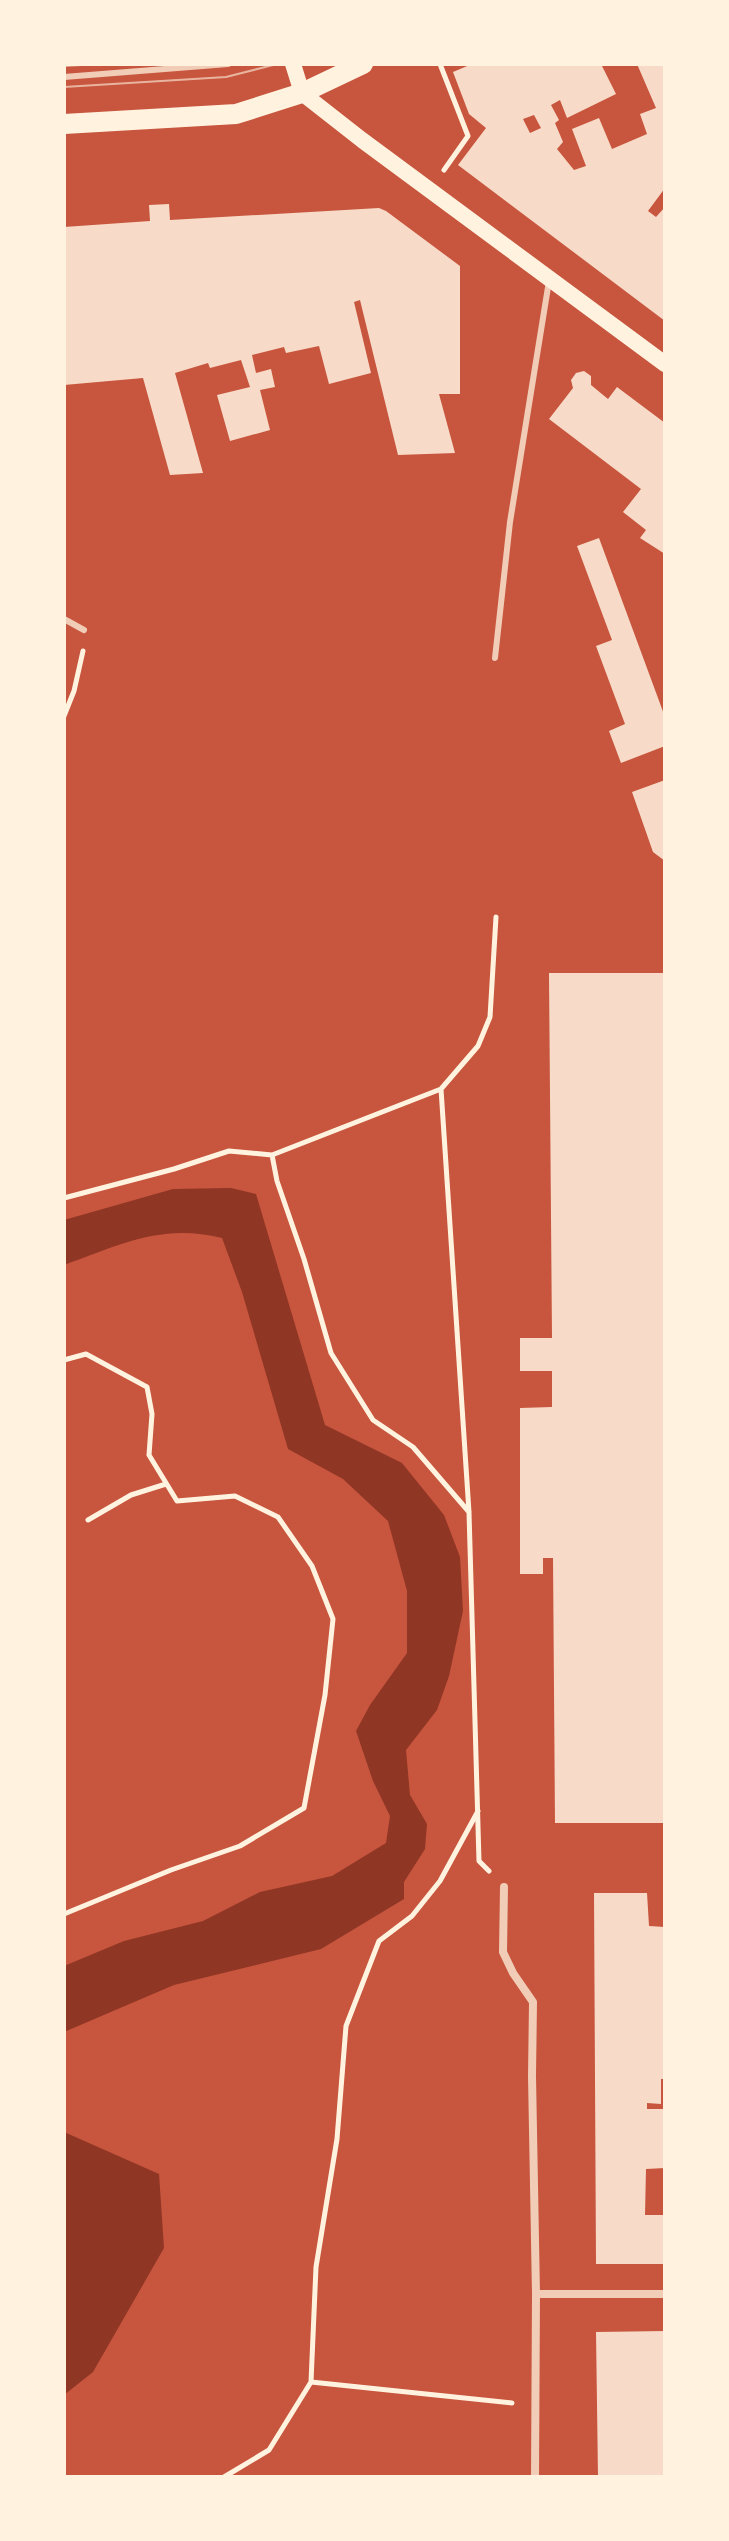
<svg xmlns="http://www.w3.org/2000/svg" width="729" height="2541" font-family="'Nunito Sans',sans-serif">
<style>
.water{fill:#8f3625}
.building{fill:#f7dbc8;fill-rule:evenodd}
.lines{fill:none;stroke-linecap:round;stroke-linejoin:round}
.path{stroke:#fff3e0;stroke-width:5}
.service{stroke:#f1ccb7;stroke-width:6}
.minor{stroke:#f1ccb7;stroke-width:8}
.secondary{stroke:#fff3e0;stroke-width:16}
.primary{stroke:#fff3e0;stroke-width:20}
.tram{stroke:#e9b49f;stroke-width:2}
</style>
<rect width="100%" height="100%" fill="#c8553d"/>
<path class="water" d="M 231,1188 L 256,1194 L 325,1425 L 402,1463 L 444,1515 L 460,1557 L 463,1611 L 449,1676 L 437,1710 L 406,1750 L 410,1795 L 427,1824 L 425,1849 L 404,1882 L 404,1899 L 321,1949 L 174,1985 L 64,2032 L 64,1966 L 124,1941 L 203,1921 L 260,1892 L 332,1876 L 386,1843 L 390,1816 L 373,1781 L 356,1731 L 370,1705 L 407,1653 L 407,1591 L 388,1521 L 343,1479 L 288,1449 L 242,1292 L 222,1238 C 161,1223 120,1245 64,1265 L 64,1220 L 173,1189 Z
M 64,2132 L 159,2174 L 164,2248 L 93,2372 L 64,2395 Z"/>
<path class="building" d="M 472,64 L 601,64 L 616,94 L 567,118 L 560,100 L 551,105 L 559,120 L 555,123 L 563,142 L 557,149 L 574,170 L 586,166 L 572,129 L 599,118 L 612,149 L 647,134 L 640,114 L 656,108 L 637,64 L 665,64 L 665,188 L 648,211 L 656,217 L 665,207 L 665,321 L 458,165 L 486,128 L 469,114 L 453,72 ZM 534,115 L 541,128 L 530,133 L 523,119 Z
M 169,204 L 170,220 L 379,208 L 386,211 L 460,266 L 460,394 L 439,394 L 455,453 L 398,455 L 360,300 L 354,302 L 371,373 L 329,384 L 319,346 L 286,353 L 284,347 L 252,355 L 256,373 L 271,369 L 275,387 L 260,390 L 270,430 L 230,441 L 217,395 L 250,387 L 241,360 L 210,368 L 208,363 L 175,373 L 203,473 L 170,475 L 143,378 L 64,385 L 64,227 L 150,221 L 149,205 Z
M 584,371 L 591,376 L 591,385 L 608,399 L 617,387 L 665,423 L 665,554 L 640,538 L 646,530 L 623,512 L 641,489 L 549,419 L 573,388 L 571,380 L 576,373 Z
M 599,538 L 665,717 L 665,746 L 621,763 L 609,731 L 625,724 L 596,646 L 612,640 L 577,546 Z
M 665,780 L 665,861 L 653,852 L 632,792 Z
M 549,973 L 665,973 L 665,1823 L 555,1823 L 553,1558 L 543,1558 L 543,1574 L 520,1574 L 520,1408 L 552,1407 L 552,1371 L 520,1371 L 520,1338 L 552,1338 Z
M 594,1893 L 647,1893 L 649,1926 L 665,1927 L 665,2079 L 661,2079 L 661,2104 L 647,2103 L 647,2109 L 665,2109 L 665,2168 L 646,2169 L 645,2215 L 665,2215 L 665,2264 L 596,2264 Z
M 665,2331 L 665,2477 L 598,2477 L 596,2332 Z"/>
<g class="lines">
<path class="path" d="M 440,64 L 468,136 L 444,170
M 64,716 L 74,691 L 83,651
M 441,1089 L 469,1512 L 479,1861 L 489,1871
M 272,1155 L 441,1089 L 478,1046 L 490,1017 L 496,917
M 64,1198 L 174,1169 L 229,1151 L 272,1155 L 277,1181 L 304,1259 L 331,1353 L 373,1420 L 413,1447 L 469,1512
M 64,1360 L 86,1354 L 147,1387 L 152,1414 L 149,1455 L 177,1501 L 235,1496 L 278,1517 L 312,1566 L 333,1619 L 325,1695 L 304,1808 L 240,1846 L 171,1870 L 64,1914
M 88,1520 L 131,1495 L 166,1484
M 311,2382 L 512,2403
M 224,2477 L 269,2450 L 311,2382 L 316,2267 L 337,2139 L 346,2026 L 379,1941 L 412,1916 L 440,1881 L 478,1811"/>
<path class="service" d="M 64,77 L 228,64
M 64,619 L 84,630
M 495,658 L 510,522 L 549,281"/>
<path class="minor" d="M 504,1887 L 503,1952 L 513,1973 L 533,2002 L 532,2076 L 536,2294 L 535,2477
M 536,2294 L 665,2294"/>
<path class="secondary" d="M 293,64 L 302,93 L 362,140 L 665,364"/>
<path class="primary" d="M 64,124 L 236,114 L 302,93 L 363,64"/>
<path class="tram" d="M 64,66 L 100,64
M 64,87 L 226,77 L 277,64"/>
</g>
<rect width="729" height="2541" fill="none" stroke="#fff3e0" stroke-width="132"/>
</svg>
